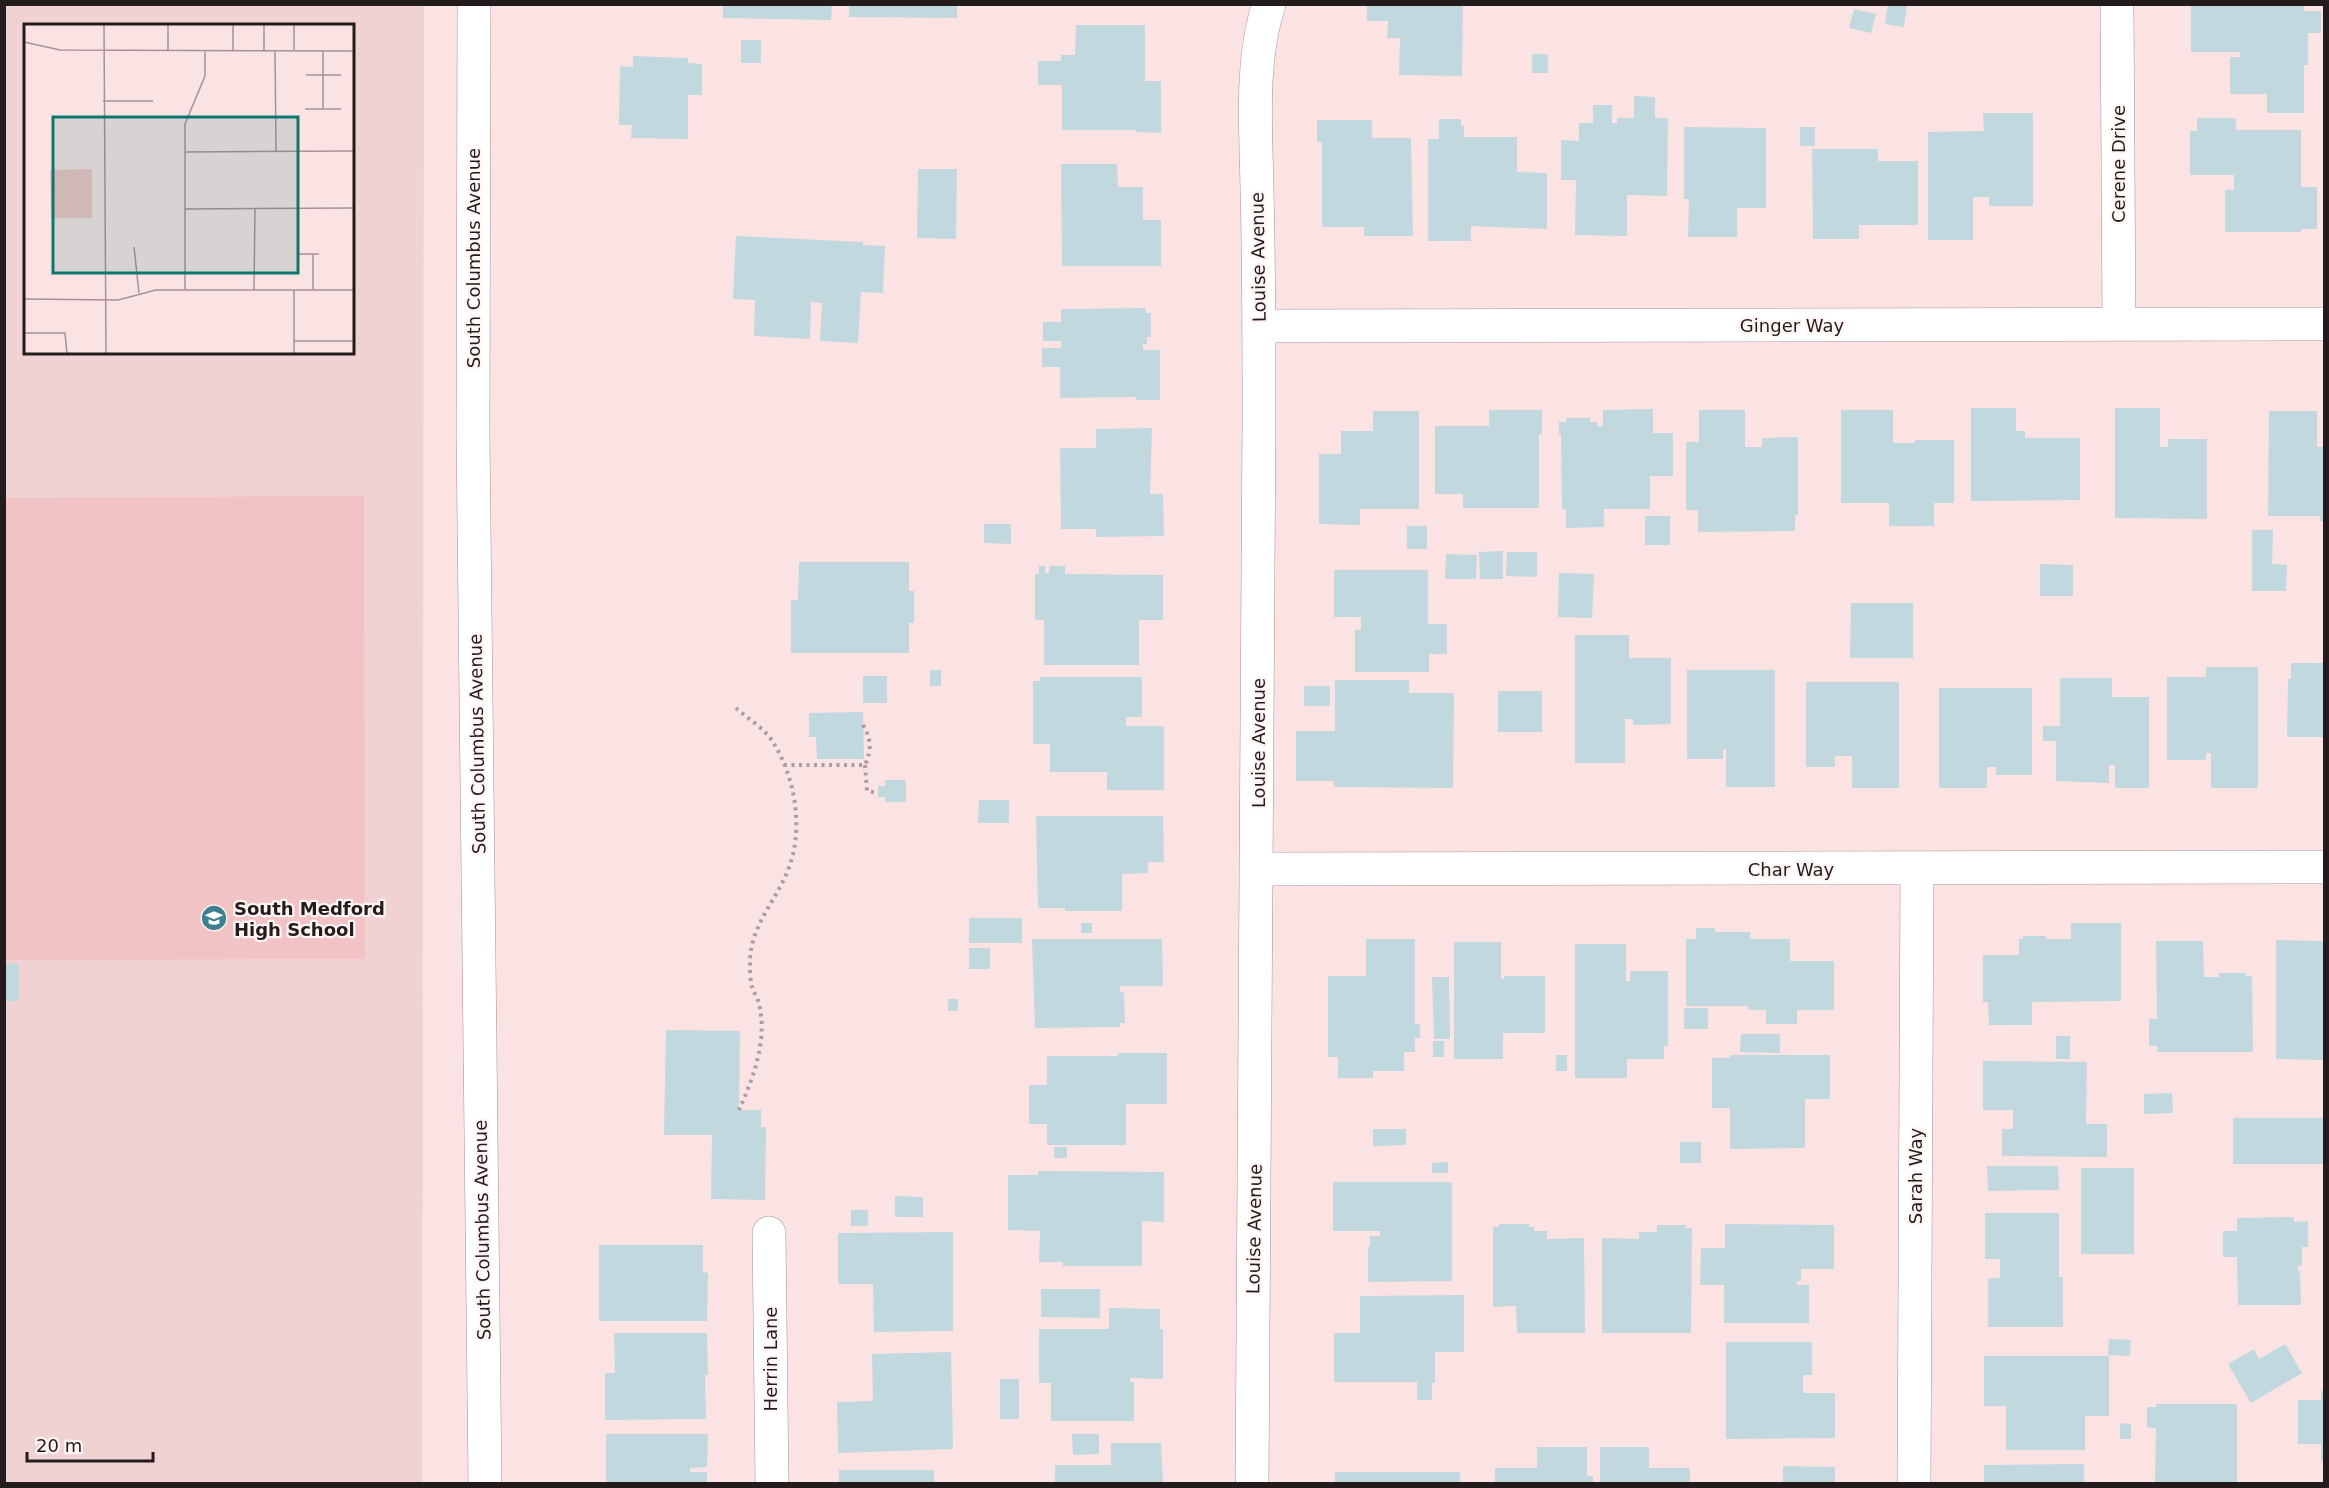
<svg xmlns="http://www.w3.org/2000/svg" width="2329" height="1488" font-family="'DejaVu Sans',sans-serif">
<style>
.built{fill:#f1d2d3;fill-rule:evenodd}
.green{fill:#f2c3c5}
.building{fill:#c1d8de}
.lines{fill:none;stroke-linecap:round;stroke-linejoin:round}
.minor-casing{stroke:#a69192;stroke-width:34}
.secondary-casing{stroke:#a69192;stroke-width:34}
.path{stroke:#ae9b9c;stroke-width:4;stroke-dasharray:3 4.5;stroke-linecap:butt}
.minor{stroke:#fff;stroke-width:33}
.secondary{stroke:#fff;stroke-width:33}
.labels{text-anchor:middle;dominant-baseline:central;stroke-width:4.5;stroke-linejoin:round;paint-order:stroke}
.street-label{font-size:18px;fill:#241c1c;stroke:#fef4f4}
.poi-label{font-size:18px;font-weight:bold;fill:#241c1c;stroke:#fef4f4;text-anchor:start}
.inset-road{fill:none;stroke:#a59394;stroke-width:1.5}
.view{fill:#0f766e;fill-opacity:0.15;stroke:#0f766e;stroke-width:3}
.inset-edge{fill:none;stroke:#241c1c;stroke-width:3}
</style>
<rect width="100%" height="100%" fill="#fbe3e4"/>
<path class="built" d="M 5,5 L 424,5 L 422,1483 L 5,1484 ZM 26,26 L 352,26 L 352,352 L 26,352 Z"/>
<path class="green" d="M 364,496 L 365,959 L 5,960 L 5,498 Z"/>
<path class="building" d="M 723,4 L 832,4 L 831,20 L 723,18 Z
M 849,4 L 957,4 L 957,18 L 849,17 Z
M 1367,4 L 1463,4 L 1462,76 L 1399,75 L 1400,38 L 1387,38 L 1388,21 L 1367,21 Z
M 1888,4 L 1907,4 L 1904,27 L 1885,24 Z
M 2191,4 L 2304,4 L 2304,11 L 2321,11 L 2321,33 L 2308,33 L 2308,65 L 2304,65 L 2304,113 L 2267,113 L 2267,94 L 2230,94 L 2230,57 L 2240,57 L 2240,52 L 2191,52 Z
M 1854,9 L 1876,14 L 1871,33 L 1849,28 Z
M 1076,25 L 1145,25 L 1145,81 L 1161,81 L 1161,133 L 1136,132 L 1136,130 L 1062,130 L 1062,85 L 1038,85 L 1038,61 L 1061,61 L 1061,55 L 1075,55 Z
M 741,40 L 761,40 L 761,63 L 741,63 Z
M 1532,54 L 1548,54 L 1548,73 L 1532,73 Z
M 633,56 L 688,58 L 688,63 L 702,64 L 702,95 L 688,95 L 688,139 L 631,138 L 632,125 L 619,125 L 620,66 L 633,67 Z
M 1634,96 L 1655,97 L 1655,118 L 1668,118 L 1667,196 L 1627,195 L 1627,236 L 1575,235 L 1576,180 L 1561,180 L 1561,140 L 1579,141 L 1579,123 L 1593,123 L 1593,105 L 1612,105 L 1612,123 L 1617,123 L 1617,118 L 1634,118 Z
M 1983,113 L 2033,113 L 2033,206 L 1989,206 L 1989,197 L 1973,197 L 1973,240 L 1928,240 L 1928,132 L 1984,131 Z
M 2197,118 L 2236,118 L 2236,130 L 2301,130 L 2301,187 L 2317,187 L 2317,229 L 2301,229 L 2301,232 L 2225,232 L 2225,190 L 2234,190 L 2234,175 L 2190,175 L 2190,131 L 2197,131 Z
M 1439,119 L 1461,119 L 1461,126 L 1464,126 L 1464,137 L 1517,137 L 1517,172 L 1547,173 L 1547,229 L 1471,226 L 1471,241 L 1428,241 L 1428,139 L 1439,139 Z
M 1317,120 L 1372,120 L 1372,138 L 1411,138 L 1413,236 L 1364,236 L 1364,227 L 1322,227 L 1322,142 L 1317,142 Z
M 1684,127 L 1766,128 L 1766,208 L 1737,208 L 1737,237 L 1688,237 L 1689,199 L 1684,199 Z
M 1800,127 L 1815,127 L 1815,146 L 1800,146 Z
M 1812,149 L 1878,149 L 1878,161 L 1918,161 L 1918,225 L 1859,225 L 1859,239 L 1813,239 Z
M 1061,164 L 1117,164 L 1118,187 L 1143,187 L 1143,220 L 1161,220 L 1161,266 L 1062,266 Z
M 918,169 L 957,169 L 956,239 L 917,238 Z
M 736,236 L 863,242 L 863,245 L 885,246 L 883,293 L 861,292 L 858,343 L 820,341 L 822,303 L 811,302 L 810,339 L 754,336 L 755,300 L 733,299 Z
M 1146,308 L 1146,313 L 1151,313 L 1151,337 L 1147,337 L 1147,344 L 1143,344 L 1143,350 L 1160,350 L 1160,400 L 1136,400 L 1136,397 L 1060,398 L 1060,367 L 1042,367 L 1042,348 L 1061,348 L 1061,341 L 1043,341 L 1043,322 L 1061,322 L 1061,309 Z
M 1971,408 L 2016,408 L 2016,431 L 2025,431 L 2025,438 L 2080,438 L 2080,500 L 1971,501 Z
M 2115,408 L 2160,408 L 2160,447 L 2168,447 L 2168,439 L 2207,439 L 2207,519 L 2115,518 Z
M 1653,409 L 1653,433 L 1673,433 L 1673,476 L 1650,476 L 1650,509 L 1604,509 L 1604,527 L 1566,528 L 1566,509 L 1562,509 L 1561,434 L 1559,434 L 1559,422 L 1566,422 L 1566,418 L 1590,418 L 1590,422 L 1597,422 L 1597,426 L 1603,426 L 1603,410 Z
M 1489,410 L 1542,410 L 1542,434 L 1539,434 L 1539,508 L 1463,508 L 1463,494 L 1435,494 L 1435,426 L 1489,426 Z
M 1699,410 L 1745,410 L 1745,447 L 1762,447 L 1762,438 L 1798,437 L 1798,515 L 1795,515 L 1795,531 L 1698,532 L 1698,510 L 1686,510 L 1686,442 L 1699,442 Z
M 1841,410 L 1893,410 L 1893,443 L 1915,443 L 1915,440 L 1954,440 L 1954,503 L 1934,503 L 1934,526 L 1889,526 L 1889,503 L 1841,503 Z
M 1373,411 L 1419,411 L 1419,509 L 1360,509 L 1360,525 L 1319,524 L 1319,454 L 1341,454 L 1341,431 L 1373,431 Z
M 2269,411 L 2317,411 L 2317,447 L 2324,447 L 2324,521 L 2320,521 L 2320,516 L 2268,516 Z
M 1152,428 L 1150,494 L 1163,494 L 1164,536 L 1096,537 L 1096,529 L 1061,529 L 1060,448 L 1096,448 L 1096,429 Z
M 1645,516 L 1670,516 L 1670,545 L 1645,545 Z
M 984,524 L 1011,524 L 1011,544 L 984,543 Z
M 1407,526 L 1427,526 L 1427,549 L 1407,549 Z
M 2252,530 L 2273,530 L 2272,564 L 2287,565 L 2286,591 L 2252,591 Z
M 1503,551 L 1503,579 L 1480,579 L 1479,552 Z
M 1507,552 L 1537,552 L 1537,577 L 1506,576 Z
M 1446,554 L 1477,555 L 1476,579 L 1445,579 Z
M 799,562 L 909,562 L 909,591 L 914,591 L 914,623 L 909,623 L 909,653 L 791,653 L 791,600 L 798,600 Z
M 2040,564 L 2073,565 L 2073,596 L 2040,596 Z
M 1039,566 L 1045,566 L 1045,573 L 1049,573 L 1049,566 L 1065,566 L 1065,574 L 1163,575 L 1163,620 L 1139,620 L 1139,665 L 1044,665 L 1044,620 L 1035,620 L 1035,574 L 1039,574 Z
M 1334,570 L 1428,570 L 1428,624 L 1447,624 L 1447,654 L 1429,654 L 1429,672 L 1355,672 L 1355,630 L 1361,630 L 1361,617 L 1334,617 Z
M 1559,573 L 1594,574 L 1592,618 L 1558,617 Z
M 1851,603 L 1913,603 L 1913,658 L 1850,658 Z
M 1575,635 L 1629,635 L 1629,658 L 1671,658 L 1671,724 L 1633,725 L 1633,719 L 1625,719 L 1625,763 L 1575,763 Z
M 2291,663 L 2324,663 L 2324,737 L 2287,737 L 2288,679 L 2291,679 Z
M 2206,667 L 2258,667 L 2258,788 L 2211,788 L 2211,753 L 2206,753 L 2206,760 L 2167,760 L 2167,677 L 2206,677 Z
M 930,670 L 941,670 L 941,686 L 930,686 Z
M 1687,670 L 1775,670 L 1775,787 L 1726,787 L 1726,749 L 1723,749 L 1723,759 L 1687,759 Z
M 863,676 L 887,676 L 887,703 L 863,703 Z
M 1040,677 L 1142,677 L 1142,717 L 1126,717 L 1126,726 L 1164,726 L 1164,790 L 1107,790 L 1107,772 L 1050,772 L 1050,744 L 1033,744 L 1033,681 L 1040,681 Z
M 2060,678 L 2112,678 L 2112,697 L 2149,697 L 2149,788 L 2115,788 L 2115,765 L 2109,765 L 2109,783 L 2056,781 L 2056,741 L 2043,741 L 2043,726 L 2060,726 Z
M 1335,680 L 1409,680 L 1409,693 L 1454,693 L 1453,788 L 1334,787 L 1334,781 L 1296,781 L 1296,731 L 1335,731 Z
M 1806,682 L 1899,682 L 1899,788 L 1852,788 L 1852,756 L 1835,756 L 1835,767 L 1806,767 Z
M 1304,686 L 1330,686 L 1330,706 L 1304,706 Z
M 1939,688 L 2032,688 L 2032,775 L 1996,775 L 1996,767 L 1987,767 L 1987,788 L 1939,788 Z
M 1498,691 L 1542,691 L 1542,732 L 1498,732 Z
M 863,712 L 864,759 L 817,759 L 816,737 L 809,737 L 809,713 Z
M 885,780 L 906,780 L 906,802 L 885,802 L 885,797 L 878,797 L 878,786 L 885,786 Z
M 979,800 L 1009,800 L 1009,823 L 978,823 Z
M 1036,816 L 1163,816 L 1164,862 L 1148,862 L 1148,873 L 1122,874 L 1122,911 L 1065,911 L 1065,908 L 1038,908 Z
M 969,918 L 1022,918 L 1022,943 L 969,943 Z
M 1081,923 L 1092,923 L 1092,933 L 1081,933 Z
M 2071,923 L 2121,923 L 2121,1001 L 2032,1002 L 2032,1025 L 1989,1025 L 1988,1002 L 1983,1002 L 1983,955 L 2019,955 L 2019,939 L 2023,939 L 2023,936 L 2046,936 L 2046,939 L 2071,939 Z
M 1696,928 L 1715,928 L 1715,932 L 1750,932 L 1750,939 L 1790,939 L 1790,961 L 1834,961 L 1834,1010 L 1797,1010 L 1797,1024 L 1766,1024 L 1766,1010 L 1748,1010 L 1748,1006 L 1686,1006 L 1686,939 L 1696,939 Z
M 1032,939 L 1162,939 L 1163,986 L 1120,986 L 1120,992 L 1124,992 L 1125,1023 L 1120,1023 L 1120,1027 L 1035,1028 Z
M 1366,939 L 1415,939 L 1415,1024 L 1420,1024 L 1420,1038 L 1415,1038 L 1415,1052 L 1404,1052 L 1404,1071 L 1373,1071 L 1373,1078 L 1338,1078 L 1338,1057 L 1328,1057 L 1328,976 L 1366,976 Z
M 2276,940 L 2324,941 L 2324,1060 L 2276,1059 Z
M 2156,941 L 2203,941 L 2204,977 L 2219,977 L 2219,973 L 2246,973 L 2246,976 L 2252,976 L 2253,1052 L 2157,1052 L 2157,1046 L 2149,1046 L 2149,1019 L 2157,1019 Z
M 1454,942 L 1501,942 L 1501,979 L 1504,979 L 1504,976 L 1545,976 L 1545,1033 L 1503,1033 L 1503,1059 L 1454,1059 Z
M 1575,944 L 1626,944 L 1626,981 L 1630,981 L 1630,971 L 1668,971 L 1668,1046 L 1664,1046 L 1664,1059 L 1627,1059 L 1627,1078 L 1575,1078 Z
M 969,948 L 990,948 L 990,969 L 969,969 Z
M 4,963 L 19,964 L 19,1001 L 4,1001 Z
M 1432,977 L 1449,977 L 1450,1039 L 1434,1039 Z
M 948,999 L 958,999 L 958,1011 L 948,1011 Z
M 1684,1008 L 1708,1008 L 1708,1029 L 1684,1029 Z
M 666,1030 L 740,1031 L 739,1110 L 761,1110 L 761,1127 L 766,1127 L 765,1200 L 711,1199 L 712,1135 L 664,1135 Z
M 1741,1034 L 1780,1034 L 1780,1053 L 1740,1052 Z
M 2056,1036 L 2070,1036 L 2070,1059 L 2056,1059 Z
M 1433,1041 L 1444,1041 L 1444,1057 L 1433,1057 Z
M 1118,1053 L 1167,1053 L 1167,1104 L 1126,1104 L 1126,1145 L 1047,1145 L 1047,1124 L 1029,1124 L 1029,1085 L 1047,1085 L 1047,1056 L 1118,1056 Z
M 1556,1055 L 1567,1055 L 1567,1071 L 1556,1071 Z
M 1730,1055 L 1830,1055 L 1830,1099 L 1805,1099 L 1805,1148 L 1730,1149 L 1730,1108 L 1712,1108 L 1712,1058 L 1730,1058 Z
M 1983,1061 L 2087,1062 L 2086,1124 L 2107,1124 L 2107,1157 L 2002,1156 L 2002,1129 L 2013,1129 L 2013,1110 L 1983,1110 Z
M 2172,1093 L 2173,1113 L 2144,1114 L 2144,1094 Z
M 2233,1118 L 2324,1118 L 2324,1164 L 2233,1164 Z
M 1373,1129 L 1406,1129 L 1406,1145 L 1373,1146 Z
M 1680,1142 L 1701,1142 L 1701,1163 L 1680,1163 Z
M 1054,1147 L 1067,1147 L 1067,1158 L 1054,1158 Z
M 1448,1162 L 1448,1173 L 1432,1173 L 1432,1163 Z
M 1987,1166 L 2058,1166 L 2059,1190 L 1988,1191 Z
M 2081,1168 L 2134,1168 L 2134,1254 L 2081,1254 Z
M 1038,1171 L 1164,1172 L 1164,1222 L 1142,1221 L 1142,1266 L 1063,1266 L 1063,1262 L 1039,1262 L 1040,1231 L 1008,1230 L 1008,1175 L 1038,1175 Z
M 1333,1182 L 1452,1182 L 1452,1281 L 1368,1282 L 1368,1247 L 1370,1247 L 1370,1236 L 1380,1236 L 1380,1231 L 1333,1231 Z
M 895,1196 L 923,1197 L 923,1217 L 895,1217 Z
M 851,1210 L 868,1210 L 868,1226 L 851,1226 Z
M 1985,1213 L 2059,1213 L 2059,1277 L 2063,1277 L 2063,1327 L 1988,1327 L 1988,1278 L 2000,1278 L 2000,1259 L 1985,1259 Z
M 2294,1217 L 2294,1222 L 2308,1221 L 2308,1247 L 2302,1247 L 2302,1266 L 2298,1266 L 2298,1271 L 2300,1271 L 2301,1305 L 2238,1305 L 2237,1257 L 2223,1257 L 2223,1231 L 2237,1231 L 2237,1218 Z
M 1499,1224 L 1529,1224 L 1529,1227 L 1534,1227 L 1534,1231 L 1547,1231 L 1547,1239 L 1584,1238 L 1585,1333 L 1517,1333 L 1516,1306 L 1493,1307 L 1493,1227 L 1499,1227 Z
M 1725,1224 L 1834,1225 L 1834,1269 L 1801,1269 L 1801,1281 L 1797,1281 L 1797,1285 L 1809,1285 L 1809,1323 L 1724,1323 L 1724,1285 L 1700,1285 L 1701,1248 L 1725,1248 Z
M 1657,1225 L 1686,1225 L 1686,1228 L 1692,1228 L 1691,1333 L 1602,1333 L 1602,1238 L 1639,1239 L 1639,1232 L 1657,1232 Z
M 953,1232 L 953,1331 L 874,1332 L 873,1284 L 838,1284 L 838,1233 Z
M 599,1245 L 703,1245 L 703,1272 L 708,1273 L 707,1321 L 599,1321 Z
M 1041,1289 L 1100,1289 L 1100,1318 L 1041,1317 Z
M 1464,1295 L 1464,1352 L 1435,1352 L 1435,1383 L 1432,1383 L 1432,1400 L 1417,1400 L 1417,1382 L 1334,1382 L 1334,1333 L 1360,1333 L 1360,1296 Z
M 1109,1308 L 1160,1309 L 1160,1329 L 1163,1329 L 1163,1379 L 1130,1378 L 1130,1382 L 1134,1382 L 1134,1421 L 1051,1421 L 1051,1383 L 1039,1383 L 1039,1329 L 1109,1329 Z
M 614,1333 L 707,1333 L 708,1375 L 705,1375 L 706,1419 L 605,1420 L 605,1373 L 615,1373 Z
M 2109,1339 L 2131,1340 L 2130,1356 L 2108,1355 Z
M 1726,1342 L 1812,1342 L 1812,1375 L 1803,1375 L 1803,1393 L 1835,1393 L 1835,1438 L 1726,1439 Z
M 2285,1344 L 2302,1373 L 2251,1403 L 2228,1364 L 2254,1349 L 2259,1359 Z
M 951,1352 L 953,1449 L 838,1453 L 837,1402 L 873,1401 L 872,1354 Z
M 1984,1356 L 2109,1356 L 2109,1416 L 2085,1416 L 2085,1450 L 2006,1450 L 2006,1406 L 1984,1406 Z
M 1000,1379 L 1019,1379 L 1019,1419 L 1000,1419 Z
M 2321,1391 L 2324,1391 L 2324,1461 L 2321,1461 L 2321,1444 L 2298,1444 L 2298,1400 L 2321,1400 Z
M 2156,1404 L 2237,1404 L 2237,1484 L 2155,1484 L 2156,1428 L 2147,1427 L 2147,1407 L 2156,1407 Z
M 2120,1423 L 2131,1424 L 2131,1439 L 2120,1439 Z
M 606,1434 L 708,1434 L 707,1467 L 690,1468 L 690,1472 L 707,1472 L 707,1484 L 606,1484 Z
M 1072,1434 L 1099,1434 L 1099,1454 L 1073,1455 Z
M 1111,1443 L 1161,1443 L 1163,1484 L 1055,1484 L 1055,1465 L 1111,1465 Z
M 1537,1447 L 1587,1447 L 1587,1476 L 1593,1476 L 1593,1484 L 1495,1484 L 1495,1468 L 1537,1468 Z
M 1600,1447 L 1649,1447 L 1649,1468 L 1690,1468 L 1690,1484 L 1600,1484 Z
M 2084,1464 L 2084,1484 L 1984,1484 L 1984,1465 Z
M 1783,1466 L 1835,1467 L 1835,1484 L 1783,1484 Z
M 839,1470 L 934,1470 L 934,1484 L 839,1484 Z
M 1335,1472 L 1460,1472 L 1460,1484 L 1335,1484 Z"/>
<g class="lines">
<g class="minor-casing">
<path id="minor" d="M 2117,4 L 2119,324
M 1259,326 L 2324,324
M 1258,869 L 2324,867
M 769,1233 L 772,1484
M 1252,1484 C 1255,1129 1258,774 1259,420 C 1259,343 1259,266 1257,189 C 1256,129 1250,62 1269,4
M 1914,1484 L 1917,869"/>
</g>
<g class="secondary-casing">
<path id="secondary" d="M 474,4 L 473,436 L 485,1484"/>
</g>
<path class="path" d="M 736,708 C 747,718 765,729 773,742 C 797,781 805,835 785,877 C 772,905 751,928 750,960 C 750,968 750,979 752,987 C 754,993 758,998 759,1004 C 768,1039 753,1079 739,1110
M 784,765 L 865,765 C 872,749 871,739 863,725
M 865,765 L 867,791 L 878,793"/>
<use href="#minor" class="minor"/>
<use href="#secondary" class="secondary"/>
</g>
<defs>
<g id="school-disc" transform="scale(1.35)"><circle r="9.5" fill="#3d8090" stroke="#fef4f4"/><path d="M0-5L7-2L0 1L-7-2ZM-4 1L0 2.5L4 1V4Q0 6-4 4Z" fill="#fff"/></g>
</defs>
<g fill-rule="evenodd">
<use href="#school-disc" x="214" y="918"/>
</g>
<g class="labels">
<g class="street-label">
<text transform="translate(2118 164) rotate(-90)">Cerene Drive</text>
<text transform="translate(1258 257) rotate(-91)">Louise Avenue</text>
<text transform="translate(473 258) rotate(-90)">South Columbus Avenue</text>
<text x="1792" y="325">Ginger Way</text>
<text transform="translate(1258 743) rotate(-90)">Louise Avenue</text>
<text transform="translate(477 744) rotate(-91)">South Columbus Avenue</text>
<text x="1791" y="869">Char Way</text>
<text transform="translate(1915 1176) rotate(-90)">Sarah Way</text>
<text transform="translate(1254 1229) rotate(-89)">Louise Avenue</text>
<text transform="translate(482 1230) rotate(-91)">South Columbus Avenue</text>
<text transform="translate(770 1359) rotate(-90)">Herrin Lane</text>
</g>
<g class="poi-label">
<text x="234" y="908">South Medford<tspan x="234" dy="21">High School</tspan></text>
</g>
</g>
<g transform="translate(24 24)">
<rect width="330" height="330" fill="#fbe3e4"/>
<path d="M 68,145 L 68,194 L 27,194 L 26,146 Z" fill="#f2c3c5"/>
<path class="inset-road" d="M 80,0 L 82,330M 144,0 L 144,26M 209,1 L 209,26M 240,1 L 240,26M 0,18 L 36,26 L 330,27M 251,26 L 252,127M 270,26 L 270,1M 299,27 L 299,85M 282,51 L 317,51M 79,77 L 129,77M 281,85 L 317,85M 162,128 L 330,127M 161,185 L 330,184M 110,223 L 115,269M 275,230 L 295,230M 289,230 L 289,266M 161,266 L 161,100 L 181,52 L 181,26M 230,266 L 231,185M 270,266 L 270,330M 0,275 L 94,276 L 132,266 L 330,266M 0,309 L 41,309 L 43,330M 270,317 L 330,317"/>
<path class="view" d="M 29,93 L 274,93 L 274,249 L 29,249 Z"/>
<rect width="330" height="330" class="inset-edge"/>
</g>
<rect width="2329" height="1488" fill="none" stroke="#241c1c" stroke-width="12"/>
<path d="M27 1452v9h126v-9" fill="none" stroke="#241c1c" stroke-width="3"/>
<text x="36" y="1452" font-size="18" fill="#241c1c" stroke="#fef4f4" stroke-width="4.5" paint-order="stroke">20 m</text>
</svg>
